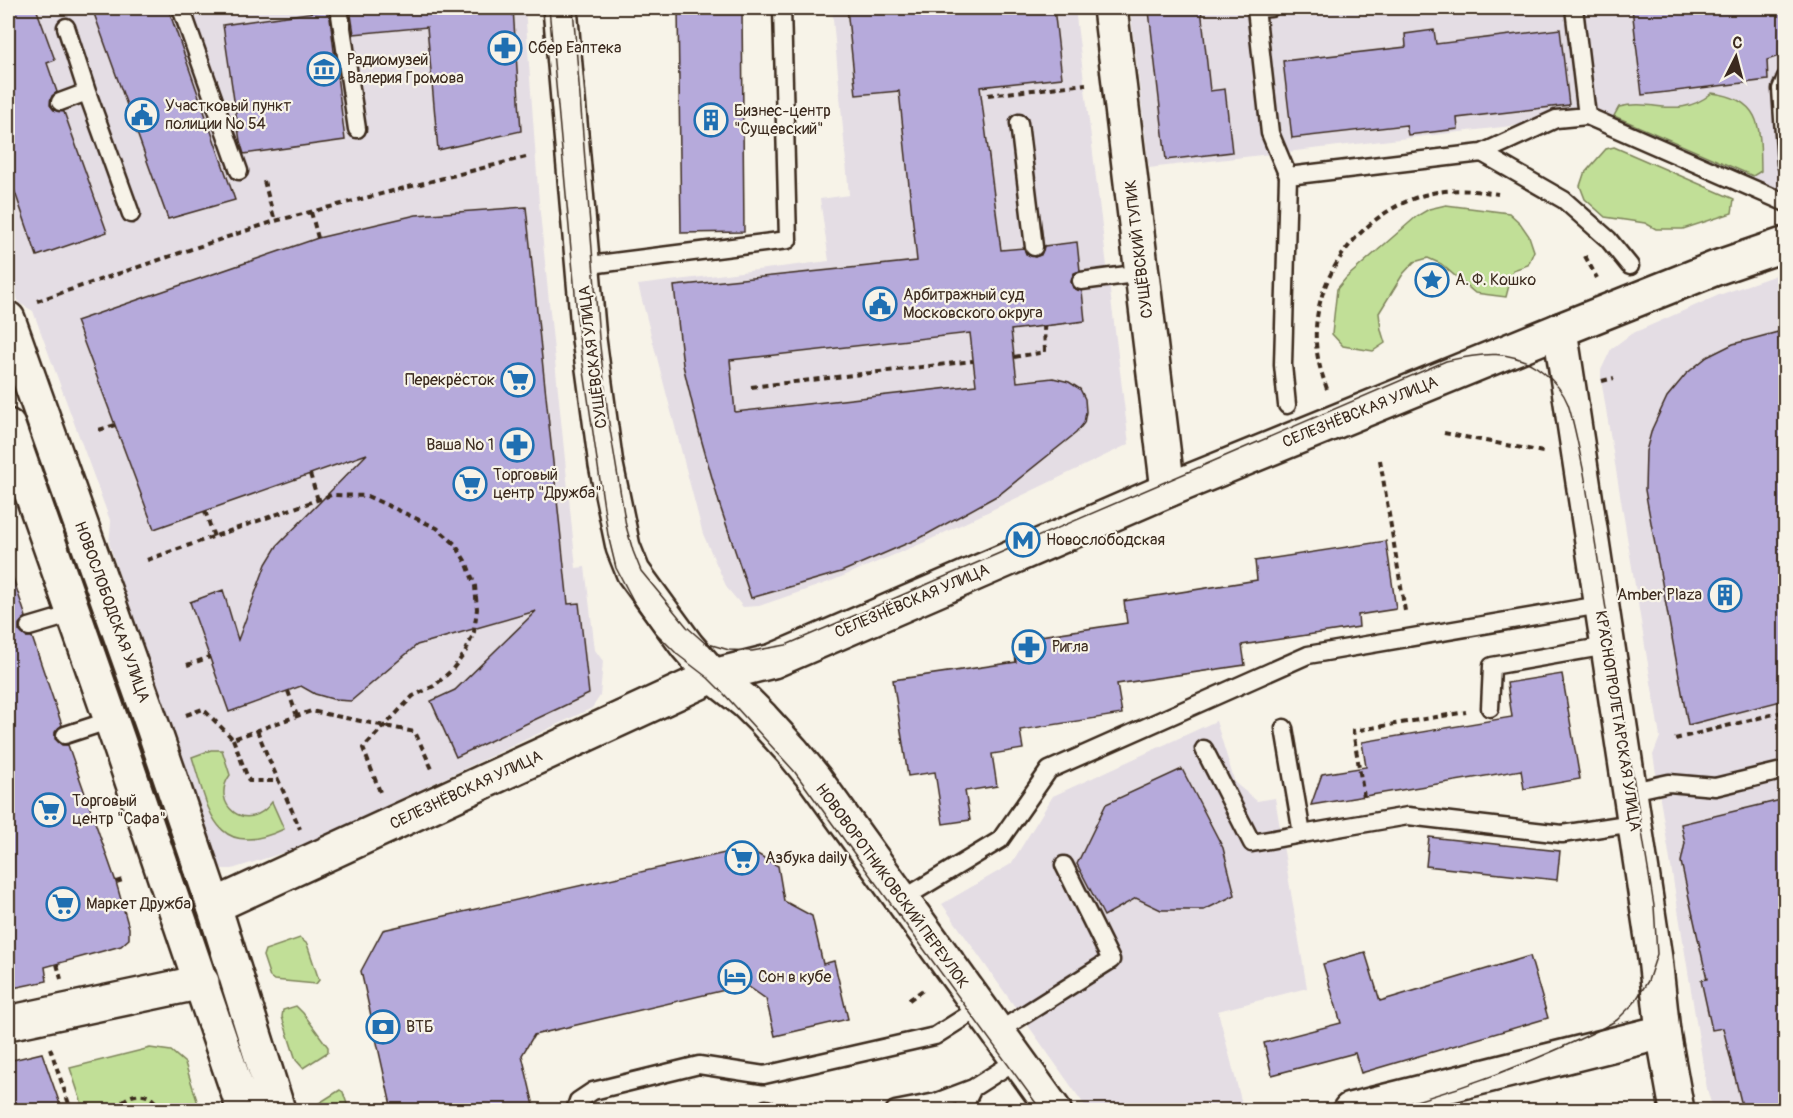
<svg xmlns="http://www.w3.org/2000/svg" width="1793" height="1118" font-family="Pangolin,sans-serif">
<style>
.built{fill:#e4dde4}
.green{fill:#c1df97;stroke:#7e845a;stroke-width:1.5}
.building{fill:#b6aadb;stroke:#3b2a1e;stroke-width:1.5;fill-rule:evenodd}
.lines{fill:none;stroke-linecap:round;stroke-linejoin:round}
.service-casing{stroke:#3b2a1e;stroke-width:21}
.minor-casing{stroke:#3b2a1e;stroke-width:38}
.tertiary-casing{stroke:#3b2a1e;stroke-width:38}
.secondary-casing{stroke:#3b2a1e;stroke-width:38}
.primary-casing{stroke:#3b2a1e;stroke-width:38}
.path{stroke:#3b2a1e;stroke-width:4;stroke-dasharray:6 4.5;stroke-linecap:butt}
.service{stroke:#f7f3e8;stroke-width:16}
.minor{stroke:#f7f3e8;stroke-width:33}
.tertiary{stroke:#f7f3e8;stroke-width:33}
.secondary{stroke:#f7f3e8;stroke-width:33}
.primary{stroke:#f7f3e8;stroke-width:33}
.tram{stroke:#3b2a1e;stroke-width:1.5}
.labels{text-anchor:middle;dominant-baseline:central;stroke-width:4.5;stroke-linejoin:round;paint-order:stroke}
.poi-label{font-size:16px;fill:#3b2a1e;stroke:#f7f3e8;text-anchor:start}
.street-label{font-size:16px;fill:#3b2a1e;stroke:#f7f3e8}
</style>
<rect width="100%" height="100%" fill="#f7f3e8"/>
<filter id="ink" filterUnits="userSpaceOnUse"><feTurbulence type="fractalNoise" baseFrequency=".0167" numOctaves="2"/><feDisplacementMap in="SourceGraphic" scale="12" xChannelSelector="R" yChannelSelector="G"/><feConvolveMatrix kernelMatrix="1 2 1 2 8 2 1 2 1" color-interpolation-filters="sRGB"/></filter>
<g filter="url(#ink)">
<path class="built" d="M 8,8 L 525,8 L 539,203 L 576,568 L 585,567 L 595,650 L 603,661 L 600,696 L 592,708 L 298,848 L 232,869 L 222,869 L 215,862 L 166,723 L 109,543 L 111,523 L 33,311 L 19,303 L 8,272 Z
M 832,8 L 1075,8 L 1129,444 L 925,542 L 829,582 L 759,606 L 743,607 L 727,588 L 703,534 L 638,285 L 829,261 L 820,199 L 849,195 Z
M 1130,8 L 1785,8 L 1785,191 L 1776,191 L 1607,115 L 1149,168 Z
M 1785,272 L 1785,1110 L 1713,1110 L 1707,1089 L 1653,755 L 1660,737 L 1601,379 L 1601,370 L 1611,349 L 1631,334 L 1719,295 Z
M 1216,721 L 1235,783 L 1257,801 L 1275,798 L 1307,988 L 1218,1011 L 1242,1104 L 1217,1110 L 1088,1110 L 942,904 L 1011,864 L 1053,796 Z"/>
<path class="green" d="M 1712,93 C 1763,99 1760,129 1761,171 L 1753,176 L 1614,116 L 1619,107 C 1655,98 1677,121 1712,93 Z
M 1614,147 L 1734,199 L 1732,213 L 1683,229 L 1656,229 L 1645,223 L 1605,217 L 1585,199 L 1580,186 L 1584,174 L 1606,149 Z
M 1446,205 L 1509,213 L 1520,223 L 1529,236 L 1534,251 L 1528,265 L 1513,270 L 1506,297 L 1475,293 L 1441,264 L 1428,258 L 1414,262 L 1403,274 L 1379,313 L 1381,330 L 1385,343 L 1373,351 L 1343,346 L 1332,334 L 1337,289 L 1346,278 L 1417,216 L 1429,209 Z
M 211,750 L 222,750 L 230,775 C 209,804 247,836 272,802 L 284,829 C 214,862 209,810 192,757 Z
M 300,938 L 307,944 L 319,980 L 316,984 L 274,980 L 270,977 L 263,956 L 265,950 Z
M 296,1006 L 303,1013 L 328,1047 L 328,1052 L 303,1068 L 296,1060 L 282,1017 L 283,1010 Z
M 150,1048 L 171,1051 L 185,1063 L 200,1110 L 84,1110 L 70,1068 Z
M 340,1090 L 343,1092 L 349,1110 L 315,1110 L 316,1105 Z"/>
<path class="building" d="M 8,8 L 36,8 L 55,60 L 47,63 L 57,92 L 52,96 L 50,105 L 54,110 L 64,112 L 107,232 L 37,256 L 8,172 Z
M 92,8 L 168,8 L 235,200 L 168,219 Z
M 350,8 L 513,8 L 521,131 L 438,150 L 427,27 L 354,34 Z
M 678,8 L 742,8 L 744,232 L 681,233 Z
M 847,8 L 1054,8 L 1062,78 L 980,87 L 1001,250 L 1024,248 L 1026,254 L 1035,257 L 1041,255 L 1044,246 L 1077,242 L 1080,271 L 1074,273 L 1071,282 L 1073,288 L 1082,291 L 1085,321 L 1011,330 L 1017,382 L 1053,378 L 1069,382 L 1080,389 L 1085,399 L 1086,412 L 1084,423 L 1076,433 L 1000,494 L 922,537 L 841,572 L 751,598 L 720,506 L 698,428 L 683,365 L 674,286 L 917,261 L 899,91 L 856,95 ZM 970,333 L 976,385 L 735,412 L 730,360 Z
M 1179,8 L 1201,8 L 1210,91 L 1225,89 L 1232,152 L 1166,160 L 1149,11 Z
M 1632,8 L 1785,8 L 1785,54 L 1767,60 L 1768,80 L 1642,95 Z
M 329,10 L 345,140 L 244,154 L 240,141 L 223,25 Z
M 1560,29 L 1569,105 L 1457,118 L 1458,129 L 1408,135 L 1406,125 L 1292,138 L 1283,61 L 1406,47 L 1405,34 L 1434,30 L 1436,44 Z
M 526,207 L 568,604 L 579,603 L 589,694 L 456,757 L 431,701 L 455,690 L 536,611 L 417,645 L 351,701 L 336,700 L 315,694 L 301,686 L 229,712 L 190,602 L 223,590 L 238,640 L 266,564 L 277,546 L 367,454 L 154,529 L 76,321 L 318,238 L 416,215 Z
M 1778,332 L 1780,349 L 1785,347 L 1785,700 L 1688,725 L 1645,490 L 1646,451 L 1652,429 L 1667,397 L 1686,374 L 1707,357 L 1733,344 Z
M 1386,541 L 1396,609 L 1358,615 L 1359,627 L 1242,645 L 1245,665 L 1117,684 L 1122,714 L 1020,730 L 1023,749 L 992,754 L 997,786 L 965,791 L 970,820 L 943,824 L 935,772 L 908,776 L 893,680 L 1016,662 L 1013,640 L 1127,623 L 1124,601 L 1257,580 L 1255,561 Z
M 8,578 L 13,578 L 26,617 L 19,624 L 19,631 L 26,637 L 32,637 L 62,725 L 55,732 L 55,739 L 62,745 L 68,745 L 116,882 L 129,928 L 129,939 L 121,946 L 45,967 L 47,981 L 8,989 Z
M 1562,674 L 1580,779 L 1524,789 L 1521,770 L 1311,805 L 1322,774 L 1366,767 L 1362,742 L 1512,717 L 1507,683 Z
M 1182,769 L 1223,848 L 1235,895 L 1204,910 L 1161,910 L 1136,898 L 1104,916 L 1077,864 L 1106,804 Z
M 1785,799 L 1785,1110 L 1743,1110 L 1723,1028 L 1712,1030 L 1701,980 L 1707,979 L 1681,862 L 1685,843 L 1681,824 Z
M 1429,837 L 1560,851 L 1557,880 L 1426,866 Z
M 747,848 L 778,866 L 784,901 L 812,916 L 823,964 L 834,961 L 848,1019 L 775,1036 L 766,999 L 746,985 L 534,1035 L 522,1055 L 535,1110 L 392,1110 L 361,971 L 383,930 Z
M 1365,952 L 1380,1001 L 1530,956 L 1548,1018 L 1361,1073 L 1355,1053 L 1272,1075 L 1264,1043 L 1341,1023 L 1323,964 Z
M 42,1053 L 62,1110 L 8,1110 L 8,1061 Z"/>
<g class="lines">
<g class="service-casing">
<path id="service" d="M 181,8 L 239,171
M 339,8 L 357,129
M 1270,8 L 1256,9 L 1270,133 L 1288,176
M 1574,8 L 1587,116 L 1786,203
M 66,27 L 87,92
M 1786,77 L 1781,89 L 1786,164
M 60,102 L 87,92 L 131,214
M 1019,123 L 1034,247
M 1482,153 L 1564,200 L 1608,239 L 1630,266
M 582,266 L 788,240 L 782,8
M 1081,281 L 1142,273
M 1287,405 L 1283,365 L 1288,176 L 1482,153 L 1556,119 L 1587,116
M 29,627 L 73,614
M 1490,708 L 1492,666 L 1607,646
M 1284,728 L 1302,834 L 1408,816 L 1562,834 L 1633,823
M 65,735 L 111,720
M 1204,749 L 1252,843 L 1302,834
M 1628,792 L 1669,783 L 1715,787 L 1786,770
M 901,900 L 1000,840 L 1049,770 L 1308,655 L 1600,605
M 997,1032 L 1111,960 L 1064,865
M 766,1109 L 769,1110
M 575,1110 L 578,1101 L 593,1091 L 699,1065 L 764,1075 L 935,1036 L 979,1008
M 895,1110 L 936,1102 L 973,1088 L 1017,1060
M 962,1110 L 973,1088"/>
</g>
<g class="minor-casing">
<path id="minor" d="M 1110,8 L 1168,490"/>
</g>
<g class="tertiary-casing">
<path id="tertiary" d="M 560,8 L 589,339 L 606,465 L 623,547 L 633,572 L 687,646 L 713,676 L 746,702 L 762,718 L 792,751 L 814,778 L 1054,1110
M 214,906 L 713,676 L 773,661 L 1168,490 L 1560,330
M 8,1023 L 202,982
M 1350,1110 L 1663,1032"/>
</g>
<g class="secondary-casing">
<path id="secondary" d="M 1677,1110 L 1663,1032 L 1655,958 L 1560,330 L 1716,268 L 1786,244"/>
</g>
<g class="primary-casing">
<path id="primary" d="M 8,319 L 153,727 L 214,906 L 278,1110
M 8,426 L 118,740 L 244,1110"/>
</g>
<path class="path" d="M 988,95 L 1086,84
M 264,181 L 275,221
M 311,212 L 318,238
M 1585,256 L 1597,278
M 37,301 L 275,221 L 530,156
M 1014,357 L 1045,352 L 1044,326
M 1602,381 L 1614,378
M 751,387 L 973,361
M 1327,389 C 1324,380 1321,372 1319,363 C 1302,290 1355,215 1424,195 C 1449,188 1473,190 1498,194
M 99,430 L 115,425
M 1444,433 L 1543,452
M 1380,460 L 1405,611
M 310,474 L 318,500
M 205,511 L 214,537
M 147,560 L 331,495 L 367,496 L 437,528 L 455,544 L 467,564 L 475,586 L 477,609 L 474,632 L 465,653 L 451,671 L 434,686 L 413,696 L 363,748 L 380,792
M 187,665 L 210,657
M 288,691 L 297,716
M 186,715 L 203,709 L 233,739 L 311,711 L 415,732 L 432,769
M 257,730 C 270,764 286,796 300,829
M 233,739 L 249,781 L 277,781
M 1675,739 L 1786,711
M 1364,797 L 1353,731 L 1466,712
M 116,882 L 126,879
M 57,964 L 61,979
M 909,1000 L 923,990
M 50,1048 L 71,1110
M 116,1110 C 125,1092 152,1087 159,1110"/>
<use href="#service" class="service"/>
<use href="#minor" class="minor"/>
<use href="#tertiary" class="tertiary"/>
<use href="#secondary" class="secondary"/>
<use href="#primary" class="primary"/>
<path class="tram" d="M 549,8 L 579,337 L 608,535 L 616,568 L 634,602 L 654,631 L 678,655 L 708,678 L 724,694 L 794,771 L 1041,1110
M 573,8 L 599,338 L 609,423 L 626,526 L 633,551 L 641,571 L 687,627 L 705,643 L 729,650 L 752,651 L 786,645 L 1446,361 C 1481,353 1513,348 1543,372 C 1554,381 1563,391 1568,404 C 1575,426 1579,450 1584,473 L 1654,906 L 1657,954 L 1648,981 L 1634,1003 L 1617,1020 L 1599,1030 C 1529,1064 1459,1091 1383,1110"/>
</g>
</g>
<defs>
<g id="pharmacy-ring" transform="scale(1.725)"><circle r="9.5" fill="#f7f3e8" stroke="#1f6fb2" stroke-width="1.5"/><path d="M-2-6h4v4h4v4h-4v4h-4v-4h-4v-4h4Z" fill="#1f6fb2"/></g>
<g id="museum-ring" transform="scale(1.725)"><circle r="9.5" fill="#f7f3e8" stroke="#1f6fb2" stroke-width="1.5"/><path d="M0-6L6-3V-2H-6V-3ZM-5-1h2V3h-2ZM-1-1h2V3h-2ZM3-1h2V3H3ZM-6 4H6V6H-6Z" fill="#1f6fb2"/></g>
<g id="civic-ring" transform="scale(1.725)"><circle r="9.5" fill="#f7f3e8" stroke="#1f6fb2" stroke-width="1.5"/><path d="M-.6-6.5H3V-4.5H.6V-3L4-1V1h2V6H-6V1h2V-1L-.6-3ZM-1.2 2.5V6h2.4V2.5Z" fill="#1f6fb2"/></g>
<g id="building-ring" transform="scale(1.725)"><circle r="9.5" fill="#f7f3e8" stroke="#1f6fb2" stroke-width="1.5"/><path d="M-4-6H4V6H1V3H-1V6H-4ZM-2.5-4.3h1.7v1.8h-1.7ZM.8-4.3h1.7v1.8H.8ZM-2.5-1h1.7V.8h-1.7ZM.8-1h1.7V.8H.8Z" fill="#1f6fb2"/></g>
<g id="sight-ring" transform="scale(1.725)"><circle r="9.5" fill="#f7f3e8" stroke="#1f6fb2" stroke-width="1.5"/><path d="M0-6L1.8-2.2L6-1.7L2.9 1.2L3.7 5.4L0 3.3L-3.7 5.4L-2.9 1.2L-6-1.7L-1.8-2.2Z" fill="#1f6fb2"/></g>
<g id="supermarket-ring" transform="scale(1.725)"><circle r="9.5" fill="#f7f3e8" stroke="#1f6fb2" stroke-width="1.5"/><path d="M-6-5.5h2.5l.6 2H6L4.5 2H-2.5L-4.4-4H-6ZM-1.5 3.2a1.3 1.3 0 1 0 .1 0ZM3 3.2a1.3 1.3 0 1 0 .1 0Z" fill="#1f6fb2"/></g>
<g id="metro-ring" transform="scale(1.725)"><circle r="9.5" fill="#f7f3e8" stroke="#1f6fb2" stroke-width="1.5"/><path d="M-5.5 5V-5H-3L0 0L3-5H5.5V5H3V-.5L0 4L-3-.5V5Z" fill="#1f6fb2"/></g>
<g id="hotel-ring" transform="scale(1.725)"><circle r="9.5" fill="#f7f3e8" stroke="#1f6fb2" stroke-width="1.5"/><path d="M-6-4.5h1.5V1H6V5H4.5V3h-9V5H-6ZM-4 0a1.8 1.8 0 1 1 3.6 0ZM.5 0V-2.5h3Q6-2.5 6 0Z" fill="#1f6fb2"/></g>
<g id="bank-ring" transform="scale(1.725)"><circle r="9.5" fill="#f7f3e8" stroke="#1f6fb2" stroke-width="1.5"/><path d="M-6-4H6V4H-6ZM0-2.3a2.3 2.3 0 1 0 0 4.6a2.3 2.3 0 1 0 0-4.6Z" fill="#1f6fb2"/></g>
</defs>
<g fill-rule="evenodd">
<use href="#pharmacy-ring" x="505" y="48"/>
<use href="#museum-ring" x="324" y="69"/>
<use href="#civic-ring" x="142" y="115"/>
<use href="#building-ring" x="711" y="120"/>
<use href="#sight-ring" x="1432" y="280"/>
<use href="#civic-ring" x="880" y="304"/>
<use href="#supermarket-ring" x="518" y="380"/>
<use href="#pharmacy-ring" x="517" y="445"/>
<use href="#supermarket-ring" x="470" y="484"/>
<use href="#metro-ring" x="1023" y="540"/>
<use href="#building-ring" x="1725" y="595"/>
<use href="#pharmacy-ring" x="1029" y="647"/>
<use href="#supermarket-ring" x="49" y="810"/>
<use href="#supermarket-ring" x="742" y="858"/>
<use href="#supermarket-ring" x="63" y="904"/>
<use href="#hotel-ring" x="735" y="977"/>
<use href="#bank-ring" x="383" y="1027"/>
</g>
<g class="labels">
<g class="poi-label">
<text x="528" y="48">Сбер Еаптека</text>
<text x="347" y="60">Радиомузей<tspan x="347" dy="18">Валерия Громова</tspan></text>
<text x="165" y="106">Участковый пункт<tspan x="165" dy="18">полиции № 54</tspan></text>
<text x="734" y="111">Бизнес-центр<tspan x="734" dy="18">"Сущевский"</tspan></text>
<text x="1455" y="280">А. Ф. Кошко</text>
<text x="903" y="295">Арбитражный суд<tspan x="903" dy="18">Московского округа</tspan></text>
<text x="495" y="380" text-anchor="end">Перекрёсток</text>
<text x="494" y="445" text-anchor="end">Ваша № 1</text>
<text x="493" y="475">Торговый<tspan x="493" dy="18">центр "Дружба"</tspan></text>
<text x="1046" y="540">Новослободская</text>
<text x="1702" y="595" text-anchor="end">Amber Plaza</text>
<text x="1052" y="647">Ригла</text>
<text x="72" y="801">Торговый<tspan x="72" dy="18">центр "Сафа"</tspan></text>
<text x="765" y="858">Азбука daily</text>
<text x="86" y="904">Маркет Дружба</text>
<text x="758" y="977">Сон в кубе</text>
<text x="406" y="1027">ВТБ</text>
</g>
<g class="street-label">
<text transform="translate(1139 249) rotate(-97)">СУЩЁВСКИЙ ТУПИК</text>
<text transform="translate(593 357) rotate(-97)">СУЩЁВСКАЯ УЛИЦА</text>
<text transform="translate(1360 412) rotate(-22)">СЕЛЕЗНЁВСКАЯ УЛИЦА</text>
<text transform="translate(912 601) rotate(-23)">СЕЛЕЗНЁВСКАЯ УЛИЦА</text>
<text transform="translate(112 612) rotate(70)">НОВОСЛОБОДСКАЯ УЛИЦА</text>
<text transform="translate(1618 721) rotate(81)">КРАСНОПРОЛЕТАРСКАЯ УЛИЦА</text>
<text transform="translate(466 790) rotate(-25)">СЕЛЕЗНЁВСКАЯ УЛИЦА</text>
<text transform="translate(892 886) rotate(54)">НОВОВОРОТНИКОВСКИЙ ПЕРЕУЛОК</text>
</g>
</g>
<rect width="1793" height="1118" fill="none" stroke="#f7f3e8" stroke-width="30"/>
<rect x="15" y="15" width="1763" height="1088" fill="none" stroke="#3b2a1e" stroke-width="2" filter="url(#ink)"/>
<g transform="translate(1736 57) rotate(6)" stroke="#f7f3e8" stroke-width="4.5" paint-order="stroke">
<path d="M0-4.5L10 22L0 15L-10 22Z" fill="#3b2a1e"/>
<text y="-9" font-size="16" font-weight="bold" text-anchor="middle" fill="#3b2a1e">С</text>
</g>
</svg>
